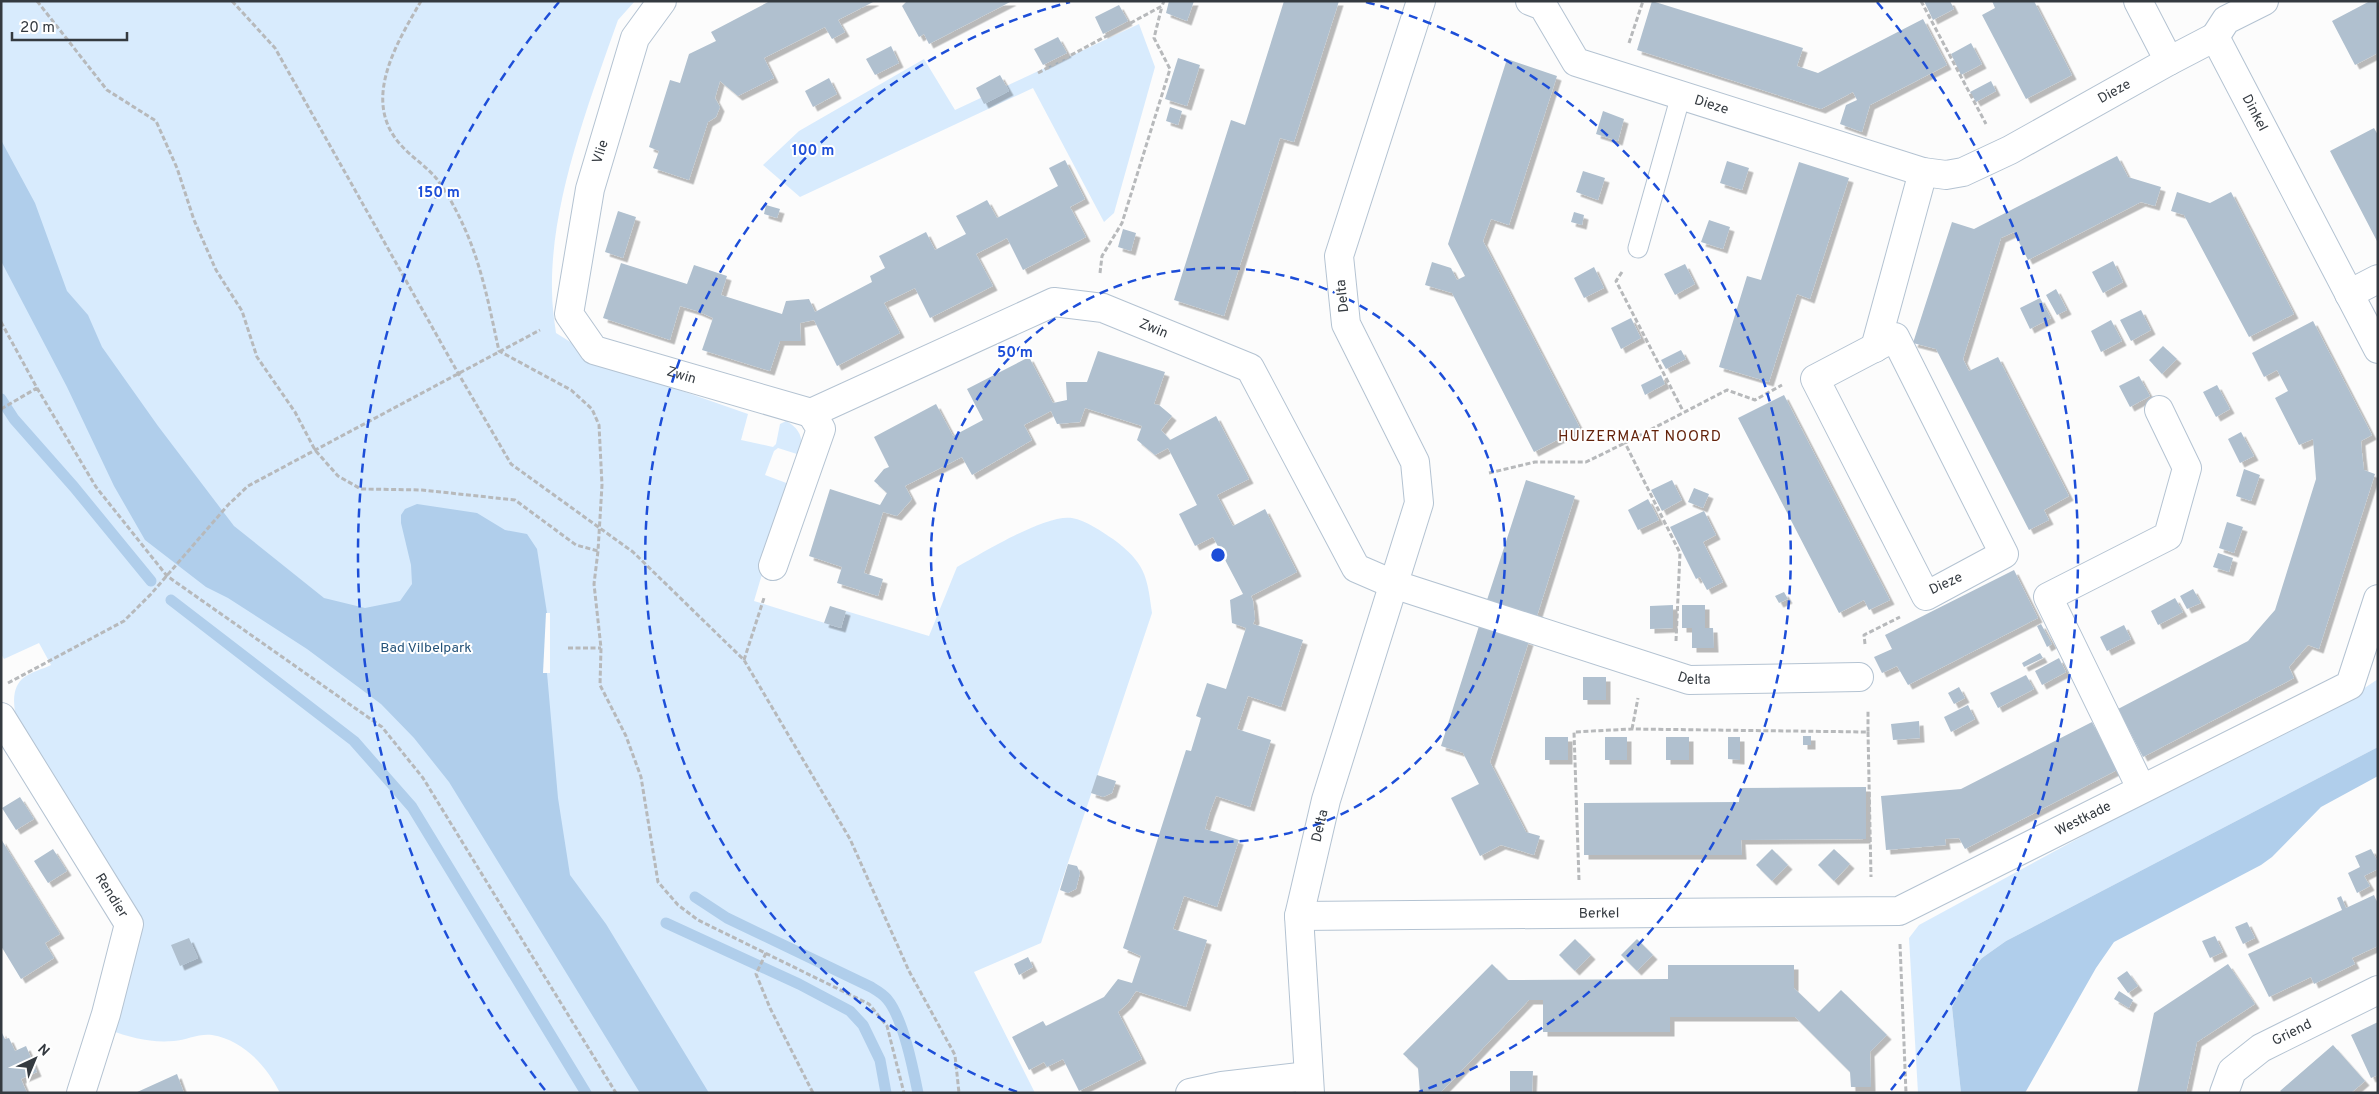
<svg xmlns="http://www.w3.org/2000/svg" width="2379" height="1094" font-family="Overpass,sans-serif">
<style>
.green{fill:#d8ebfd}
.water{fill:#b0ceeb}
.pier{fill:#fcfcfc}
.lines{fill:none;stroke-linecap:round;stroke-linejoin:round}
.stream{stroke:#b0ceeb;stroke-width:11}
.building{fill:#b0c0cf;filter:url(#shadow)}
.service-casing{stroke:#b4c3d2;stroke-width:21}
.minor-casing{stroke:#b4c3d2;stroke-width:30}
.tertiary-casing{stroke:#b4c3d2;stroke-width:30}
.path{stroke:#b7b9bb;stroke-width:3;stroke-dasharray:5 2.5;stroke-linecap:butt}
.service{stroke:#fff;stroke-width:19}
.minor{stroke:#fff;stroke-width:28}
.tertiary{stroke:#fff;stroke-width:28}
.ring{fill:none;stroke:#1d4ed8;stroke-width:2.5;stroke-dasharray:9 6}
.labels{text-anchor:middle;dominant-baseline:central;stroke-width:4;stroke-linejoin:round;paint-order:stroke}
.street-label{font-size:14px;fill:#343a40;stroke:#fff}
.park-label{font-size:14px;fill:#245278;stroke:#fff}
.neighbourhood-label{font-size:15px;letter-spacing:1px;fill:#64230b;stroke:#fff}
.centre{fill:#1d4ed8;stroke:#fff;stroke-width:2.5}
.ring-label{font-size:15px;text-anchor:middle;font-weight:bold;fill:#1d4ed8;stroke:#fff;stroke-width:4;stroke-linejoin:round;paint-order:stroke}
</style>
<defs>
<filter id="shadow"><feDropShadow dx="4.5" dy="4.5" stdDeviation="0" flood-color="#0004"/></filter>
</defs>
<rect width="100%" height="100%" fill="#fcfcfc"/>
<path class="green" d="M 1,1 L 635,1 L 618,20 C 589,102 550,204 552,291 C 552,305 554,319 556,333 L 572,343 L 585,357 L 748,414 L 741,440 L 773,447 L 776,444 L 780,424 L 786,421 C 801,429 804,440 800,455 L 778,448 L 774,451 L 765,475 L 789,484 L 754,601 L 841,628 L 846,611 L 929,636 L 957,567 C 983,553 1045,514 1072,518 C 1086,520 1102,532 1113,539 C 1145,563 1147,575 1152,613 L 1041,943 L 974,972 L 1035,1093 L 280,1093 C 267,1066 243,1040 212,1035 C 200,1033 186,1040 174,1041 C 151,1043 131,1038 110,1030 L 118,997 L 142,926 L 79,831 L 19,729 C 15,713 9,692 22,679 C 30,672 43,669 51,665 L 39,643 L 4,659 L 1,654 Z
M 1139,24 L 1155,67 L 1114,213 L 1104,222 L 1033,88 L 800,197 L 763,165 L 799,131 L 924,59 L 955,110 Z
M 2378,679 L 2378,747 L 2006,941 L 1982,958 L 1969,972 L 1952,1007 L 1961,1093 L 1918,1093 L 1909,938 L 1919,925 L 2114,819 L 2357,693 Z"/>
<path class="water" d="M 1,140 L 35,203 L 67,291 L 88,315 L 102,347 L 158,426 L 234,526 L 324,598 L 365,608 L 400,601 L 412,584 L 411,565 L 401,523 L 401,515 L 405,509 L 417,504 L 477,513 L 505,530 L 527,534 L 537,549 L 547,613 L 547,673 L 558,798 L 570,875 L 606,924 L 709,1093 L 640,1093 L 449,782 L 414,738 L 381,704 L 307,649 L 228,598 L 206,587 L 145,540 L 114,486 L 67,387 L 1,261 Z
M 2378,747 L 2378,776 L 2321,807 L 2272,857 L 2261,865 L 2114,942 L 2096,968 L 2025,1093 L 1961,1093 L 1952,1007 L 1969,972 L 1982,958 L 2006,941 Z"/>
<path class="pier" d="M 546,613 L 550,613 L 550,673 L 543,673 Z"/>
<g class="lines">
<path class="stream" d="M 1,399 L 14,419 L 74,487 L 151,581
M 171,600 L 354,741 L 412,807 L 586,1093
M 695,897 L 727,918 L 871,987 C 876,990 883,994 887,999 C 903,1018 913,1068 918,1093
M 666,923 L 799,984 L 850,1011 L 863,1025 L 880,1060 L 886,1093"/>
</g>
<path class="building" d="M 770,1 L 875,1 L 838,20 L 845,32 L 832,39 L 825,27 L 764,58 L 774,78 L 738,96 L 720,81 L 715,98 L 720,107 L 716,117 L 708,122 L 689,180 L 653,168 L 659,151 L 649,147 L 670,80 L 680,83 L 689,54 L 716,41 L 711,32 Z
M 907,1 L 1012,1 L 929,44 L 924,34 L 919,37 L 902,6 Z
M 1169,1 L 1194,1 L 1187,21 L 1166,13 Z
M 1284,1 L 1339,1 L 1294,142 L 1280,138 L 1224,316 L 1174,300 L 1231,120 L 1245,125 Z
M 1652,1 L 1803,48 L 1797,66 L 1818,73 L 1923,19 L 1947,65 L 1870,105 L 1862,132 L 1840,124 L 1846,105 L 1857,100 L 1853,92 L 1821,109 L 1637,50 Z
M 1924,1 L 1950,1 L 1954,9 L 1933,20 Z
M 1992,1 L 2034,1 L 2072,75 L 2026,99 L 1982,15 L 1995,8 Z
M 2370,1 L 2378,1 L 2378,53 L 2355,65 L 2332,21 Z
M 1119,5 L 1128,21 L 1103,34 L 1095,17 Z
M 1058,37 L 1067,53 L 1043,65 L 1034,49 Z
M 1971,43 L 1982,64 L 1961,75 L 1951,54 Z
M 891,46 L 899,63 L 875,75 L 866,59 Z
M 1178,58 L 1200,65 L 1187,106 L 1165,99 Z
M 1507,59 L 1557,76 L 1509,225 L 1491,219 L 1483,241 L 1580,428 L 1534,452 L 1452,293 L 1425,285 L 1432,262 L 1451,268 L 1457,280 L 1465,276 L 1448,244 Z
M 1000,75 L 1009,91 L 984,104 L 976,88 Z
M 829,78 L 837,94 L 813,107 L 805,91 Z
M 1991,81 L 1996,91 L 1976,102 L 1970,92 Z
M 1170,107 L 1182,111 L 1178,125 L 1166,121 Z
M 1603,111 L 1624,119 L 1618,141 L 1596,134 Z
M 2374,128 L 2378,135 L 2378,243 L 2330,151 Z
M 2117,156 L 2128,177 L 2161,187 L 2155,206 L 2141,202 L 2028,260 L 2014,232 L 2001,238 L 1963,359 L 1969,371 L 1998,357 L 2069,496 L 2044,510 L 2049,520 L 2029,530 L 1936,349 L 1913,343 L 1952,222 L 1974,229 Z
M 1065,160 L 1085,199 L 1070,207 L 1086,237 L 1023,270 L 1007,238 L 976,254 L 993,286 L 930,318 L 915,288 L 884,303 L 900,333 L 837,366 L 814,320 L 800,323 L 801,341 L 780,341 L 770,371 L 702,350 L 713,318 L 697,311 L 680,306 L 670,340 L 603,318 L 621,263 L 687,284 L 694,265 L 727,276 L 721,295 L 782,314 L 786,301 L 809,299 L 815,312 L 872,282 L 870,276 L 885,268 L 879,256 L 926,232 L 935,250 L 966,234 L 956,216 L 972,208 L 987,200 L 997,218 L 1058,186 L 1049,168 Z
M 1727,161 L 1749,168 L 1742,190 L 1720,183 Z
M 1799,162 L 1849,178 L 1810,299 L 1797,294 L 1769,382 L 1719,367 L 1747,276 L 1761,280 Z
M 1583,171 L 1605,178 L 1598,200 L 1576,192 Z
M 2177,192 L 2210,203 L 2231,192 L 2294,314 L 2249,337 L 2184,215 L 2171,211 Z
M 766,205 L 780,209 L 777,218 L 764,214 Z
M 618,211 L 636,217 L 623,258 L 605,252 Z
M 1574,212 L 1584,215 L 1582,225 L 1571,222 Z
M 1709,220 L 1730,227 L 1723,249 L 1701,242 Z
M 1123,229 L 1136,233 L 1131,251 L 1118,247 Z
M 2113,261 L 2123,282 L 2103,293 L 2092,272 Z
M 1685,264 L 1695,284 L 1675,295 L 1664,274 Z
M 1594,267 L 1604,288 L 1584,298 L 1574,278 Z
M 2056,289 L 2067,310 L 2057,315 L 2046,295 Z
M 2040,298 L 2051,318 L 2030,329 L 2020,308 Z
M 2141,310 L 2151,330 L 2131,341 L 2120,320 Z
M 1631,318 L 1641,338 L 1621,349 L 1611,328 Z
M 2111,320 L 2122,341 L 2101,352 L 2091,331 Z
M 2313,321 L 2372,435 L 2361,441 L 2362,453 L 2364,470 L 2375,474 L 2319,649 L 2308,645 L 2289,667 L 2294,678 L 2143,757 L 2118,709 L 2248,641 L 2275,610 L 2316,479 L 2313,439 L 2299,445 L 2275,398 L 2288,391 L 2277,370 L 2264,377 L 2252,353 Z
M 2163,346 L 2177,359 L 2162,374 L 2149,360 Z
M 1681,350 L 1686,359 L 1666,369 L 1661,360 Z
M 1098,351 L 1165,372 L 1154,404 L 1159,405 L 1172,416 L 1161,430 L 1170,440 L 1216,416 L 1249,479 L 1217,495 L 1233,526 L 1265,509 L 1297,572 L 1251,596 L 1253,601 L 1255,619 L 1253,624 L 1303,640 L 1281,707 L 1248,696 L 1237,729 L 1271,740 L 1250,807 L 1216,796 L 1210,812 L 1205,829 L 1239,840 L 1217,907 L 1184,896 L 1173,929 L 1207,940 L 1186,1007 L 1136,991 L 1128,1003 L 1118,1012 L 1142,1059 L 1079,1091 L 1063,1059 L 1047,1067 L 1044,1062 L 1029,1070 L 1012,1037 L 1043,1021 L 1046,1026 L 1104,997 L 1118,979 L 1132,983 L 1141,956 L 1123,948 L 1186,750 L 1191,751 L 1201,718 L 1196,716 L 1207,683 L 1226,689 L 1246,628 L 1232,623 L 1230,600 L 1243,594 L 1213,537 L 1195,546 L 1179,514 L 1197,505 L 1168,448 L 1155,455 L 1137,440 L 1142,426 L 1085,408 L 1080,422 L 1057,424 L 1051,411 L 1024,425 L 1032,440 L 972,475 L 962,457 L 905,486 L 912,499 L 897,516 L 883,512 L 864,573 L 883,579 L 878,596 L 837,583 L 842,567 L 809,556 L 830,489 L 880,505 L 887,493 L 874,481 L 884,469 L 889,467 L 874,437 L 936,404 L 953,436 L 983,420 L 967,389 L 1029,357 L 1053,403 L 1067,400 L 1066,382 L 1087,382 Z
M 1661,375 L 1665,384 L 1645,395 L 1641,385 Z
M 2139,376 L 2150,396 L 2130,407 L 2119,386 Z
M 2217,385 L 2230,409 L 2216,417 L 2203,392 Z
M 1784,395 L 1890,600 L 1869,610 L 1864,600 L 1839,613 L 1738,418 Z
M 2241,432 L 2254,456 L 2240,463 L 2228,439 Z
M 2244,469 L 2260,475 L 2251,501 L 2236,496 Z
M 1526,480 L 1575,496 L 1537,616 L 1487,600 Z
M 1672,480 L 1682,500 L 1662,511 L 1651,490 Z
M 1694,488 L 1709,494 L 1703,508 L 1688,502 Z
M 1648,499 L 1659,520 L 1638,530 L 1628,510 Z
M 1704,511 L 1716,535 L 1703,542 L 1723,582 L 1707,590 L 1700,577 L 1696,579 L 1670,527 Z
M 2227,522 L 2243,527 L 2234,553 L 2219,548 Z
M 2218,553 L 2233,558 L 2229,572 L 2213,567 Z
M 2014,570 L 2038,618 L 1908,685 L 1897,666 L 1882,673 L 1874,657 L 1892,649 L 1885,635 Z
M 2193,589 L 2201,603 L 2187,609 L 2180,596 Z
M 1784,592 L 1788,599 L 1779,603 L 1775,596 Z
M 2175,598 L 2183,612 L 2158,625 L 2151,611 Z
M 1673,605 L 1673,628 L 1650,629 L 1650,606 Z
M 1682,605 L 1705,605 L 1705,628 L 1713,628 L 1714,648 L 1692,648 L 1692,628 L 1682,628 Z
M 830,606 L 846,611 L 841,628 L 824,623 Z
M 2041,624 L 2052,644 L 2047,647 L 2037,626 Z
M 2124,625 L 2131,639 L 2107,651 L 2100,637 Z
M 1479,626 L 1529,641 L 1490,762 L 1526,832 L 1540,836 L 1534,855 L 1501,845 L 1480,856 L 1451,798 L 1479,784 L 1463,753 L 1441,746 Z
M 2040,653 L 2043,658 L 2024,667 L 2022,663 Z
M 2059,658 L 2066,672 L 2042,685 L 2035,671 Z
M 2026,675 L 2034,689 L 1998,708 L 1990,693 Z
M 1583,677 L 1606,677 L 1606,700 L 1583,700 Z
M 1959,687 L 1965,698 L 1954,704 L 1948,693 Z
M 1968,705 L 1975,719 L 1951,732 L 1944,717 Z
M 1919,721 L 1920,738 L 1893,740 L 1891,724 Z
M 2092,722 L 2117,770 L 1965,849 L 1959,838 L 1945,839 L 1946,845 L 1886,850 L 1881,796 L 1961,789 Z
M 1803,736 L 1811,736 L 1811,745 L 1803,745 Z
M 1545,737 L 1568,737 L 1568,760 L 1545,760 Z
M 1605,737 L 1627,737 L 1627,760 L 1605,760 Z
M 1666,737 L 1689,737 L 1689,760 L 1666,760 Z
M 1728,737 L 1740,737 L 1740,760 L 1728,759 Z
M 1097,775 L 1116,781 L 1112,793 L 1103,797 L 1091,793 Z
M 1866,787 L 1866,839 L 1741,840 L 1742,855 L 1584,855 L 1584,803 L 1739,802 L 1740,788 Z
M 20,797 L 34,819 L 16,830 L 2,808 Z
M 1,839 L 60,934 L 45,943 L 54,958 L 21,979 L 1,946 Z
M 53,849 L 67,871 L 48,883 L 34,861 Z
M 1772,849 L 1788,865 L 1772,881 L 1756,865 Z
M 1834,849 L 1850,864 L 1834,881 L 1818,865 Z
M 2371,849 L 2378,862 L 2378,869 L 2364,876 L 2370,886 L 2357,893 L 2348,873 L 2360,867 L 2355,856 Z
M 1068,864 L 1077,866 L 1080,873 L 1076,889 L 1068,893 L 1060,890 Z
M 2374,895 L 2378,904 L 2378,946 L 2352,958 L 2355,964 L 2314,984 L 2311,977 L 2269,997 L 2248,954 L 2342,910 L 2337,898 L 2341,896 L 2346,908 Z
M 2247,922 L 2255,938 L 2243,944 L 2235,927 Z
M 2215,936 L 2223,952 L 2210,958 L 2202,941 Z
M 189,938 L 198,958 L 180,966 L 171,945 Z
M 1575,939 L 1591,955 L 1575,971 L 1559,955 Z
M 1637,939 L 1653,955 L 1637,971 L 1621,955 Z
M 1028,957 L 1033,967 L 1019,975 L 1014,964 Z
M 1492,964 L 1508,980 L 1668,979 L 1668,965 L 1794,965 L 1794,988 L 1819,1012 L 1841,990 L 1887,1035 L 1870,1052 L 1871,1087 L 1851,1087 L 1850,1072 L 1795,1017 L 1670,1017 L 1670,1032 L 1543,1032 L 1543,1000 L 1529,1000 L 1440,1093 L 1420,1093 L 1418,1068 L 1403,1054 Z
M 2228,964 L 2255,1004 L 2197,1042 L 2186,1093 L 2137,1093 L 2154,1013 Z
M 2127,971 L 2138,986 L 2128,993 L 2117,978 Z
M 2119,991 L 2133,1000 L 2129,1008 L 2114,999 Z
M 2378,1022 L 2378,1075 L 2371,1078 L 2351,1035 Z
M 1,1031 L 5,1039 L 9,1038 L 15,1051 L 26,1046 L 37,1072 L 21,1079 L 27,1093 L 1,1093 Z
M 2333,1045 L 2365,1081 L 2351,1093 L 2282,1093 L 2280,1091 Z
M 1510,1071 L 1533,1071 L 1532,1093 L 1510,1093 Z
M 177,1074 L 184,1093 L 135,1093 Z"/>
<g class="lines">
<g class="service-casing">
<path id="service" d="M 1638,248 L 1681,95"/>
</g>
<g class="minor-casing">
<g id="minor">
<path id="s1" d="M 662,1 L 635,38 L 590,189 L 569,314 L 594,350 L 811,413 L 1054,302 L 1103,308 L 1250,368 L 1356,568 L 1393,584 L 1689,680 L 1859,677"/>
<path id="s2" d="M 1530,1 L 1543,6 L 1576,62 L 1923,172 L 1946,175 L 1963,172 L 2010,150 L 2169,61"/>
<path id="s3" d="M 2138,1 L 2169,61 L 2215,37 L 2378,349"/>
<path d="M 2215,37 L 2226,20 L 2264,1"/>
<path d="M 2349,294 L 2378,279"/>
<path d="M 1895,337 L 2004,554 L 1926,596 L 1815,379 Z"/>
<path d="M 1875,348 L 1923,172"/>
<path d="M 773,566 L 821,429 L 811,413"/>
<path id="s4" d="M 1,717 L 129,924 L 106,1014 L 81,1093"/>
<path d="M 2141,788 L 2048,597 L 2168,536 L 2187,468 L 2159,410"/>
<path id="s5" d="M 1299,916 L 1899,911 L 2350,685 L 2378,599"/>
<path d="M 1190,1093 L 1222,1086 L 1308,1076"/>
<path id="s6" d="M 2224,1093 L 2232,1071 L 2261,1048 L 2378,990"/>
</g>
</g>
<g class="tertiary-casing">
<g id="tertiary">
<path id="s7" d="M 1310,1093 L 1299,916 L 1326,800 L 1419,503 L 1415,462 L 1346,324 L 1339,256 L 1421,1"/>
</g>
</g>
<path class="path" d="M 37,1 L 107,90 L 156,121 L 177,168 L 194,220 L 216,270 L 242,311 L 257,357 L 295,412 L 315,450 L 338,476 L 361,489 L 422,490 L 515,500 L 576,545 L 598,551
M 232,1 L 275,48 L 458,373 L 511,464 L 633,552 L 744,660 L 850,839 L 909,971 L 955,1055 L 959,1093
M 421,1 C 397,43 361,100 400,144 C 410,156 425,165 436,178 C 446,191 457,211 464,227 C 482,266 490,310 499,351 L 571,390 L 592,409 L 599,425 L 602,485 L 598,551 L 594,584 L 601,648 L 600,685 L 626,736 L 641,777 L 658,882 L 678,905 L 698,920 L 869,1004 L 887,1026 L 904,1093
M 1921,1 L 1986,124
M 1629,43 L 1643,1
M 1038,73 L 1162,6 L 1164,1
M 1622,272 L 1616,281 L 1683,411
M 1100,273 L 1102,256 L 1122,223 L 1170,69 L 1154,38 L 1162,6
M 1,322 L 37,388 L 96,487 L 167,576 L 382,727 L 423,778 L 616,1093
M 1,409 L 37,388
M 1489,473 L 1535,462 L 1586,462 L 1625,443
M 1676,641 L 1680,553 L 1625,443 L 1727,390 L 1755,400 L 1782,385
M 1865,644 L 1864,635 L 1900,617
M 568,648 L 601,648
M 744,660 L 764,598
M 8,683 L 124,621 L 151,594 L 228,505 L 248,486 L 540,330
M 1632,729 L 1638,698
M 1868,732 L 1871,877
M 1579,880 L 1574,732 L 1632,729 L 1868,732 L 1868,710
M 1900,944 L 1906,1093
M 766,953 L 756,974 L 770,1008 L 813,1093"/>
<use href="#service" class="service"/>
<use href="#minor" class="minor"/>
<use href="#tertiary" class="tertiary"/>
</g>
<g class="ring">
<circle cx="1218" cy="555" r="287"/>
<path d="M1017 1092A573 573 0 0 1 1070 2M1366 2A573 573 0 0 1 1419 1092"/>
<path d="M545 1090A860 860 0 0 1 559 2M1877 2A860 860 0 0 1 1891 1090"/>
</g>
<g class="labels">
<g class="street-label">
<text stroke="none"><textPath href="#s2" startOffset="655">Dieze</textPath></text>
<text stroke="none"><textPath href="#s2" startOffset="221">Dieze</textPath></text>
<text stroke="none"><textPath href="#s3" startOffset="205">Dinkel</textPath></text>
<text transform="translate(601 152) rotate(-73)">Vlie</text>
<text transform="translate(1343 296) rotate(-96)">Delta</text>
<text stroke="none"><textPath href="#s1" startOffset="971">Zwin</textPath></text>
<text stroke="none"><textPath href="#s1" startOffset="465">Zwin</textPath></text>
<text transform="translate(1946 584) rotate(-25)">Dieze</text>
<text stroke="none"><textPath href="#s1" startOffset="1658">Delta</textPath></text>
<text stroke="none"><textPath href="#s5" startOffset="806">Westkade</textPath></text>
<text stroke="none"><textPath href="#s7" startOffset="270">Delta</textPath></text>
<text stroke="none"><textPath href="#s4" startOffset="210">Rendier</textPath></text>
<text stroke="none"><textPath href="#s5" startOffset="300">Berkel</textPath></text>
<text stroke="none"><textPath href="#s6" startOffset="95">Griend</textPath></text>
</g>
<g class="park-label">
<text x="426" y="648">Bad Vilbelpark</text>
</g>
<g class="neighbourhood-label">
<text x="1640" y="437">HUIZERMAAT NOORD</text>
</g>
</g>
<circle cx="1218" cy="555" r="8" class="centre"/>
<g class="ring-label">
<text x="813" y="155">100 m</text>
<text x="439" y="197">150 m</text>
<text x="1015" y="357">50 m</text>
</g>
<rect width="2379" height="1094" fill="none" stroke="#343a40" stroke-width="5"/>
<g transform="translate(35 1059) rotate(44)" stroke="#ffffff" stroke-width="4" paint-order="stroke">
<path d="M0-4L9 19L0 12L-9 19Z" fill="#343a40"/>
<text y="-8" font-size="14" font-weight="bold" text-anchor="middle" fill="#343a40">N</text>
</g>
<path d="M12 32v8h115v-8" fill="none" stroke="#343a40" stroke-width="2.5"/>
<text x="20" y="32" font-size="15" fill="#343a40" stroke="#ffffff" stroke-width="4" paint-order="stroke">20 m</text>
</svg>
